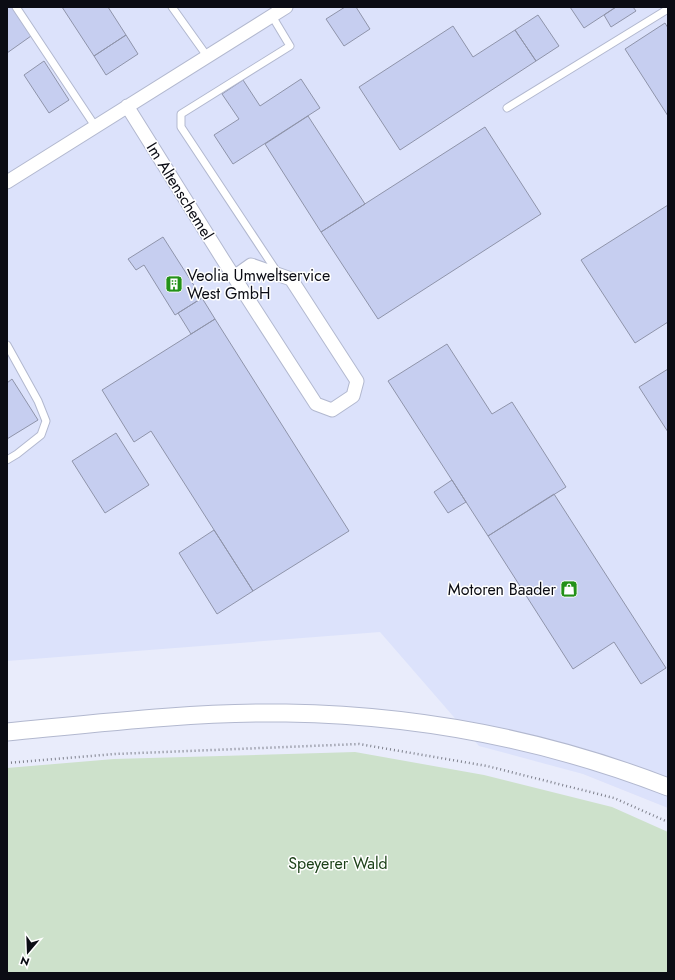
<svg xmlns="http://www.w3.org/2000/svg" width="675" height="980" font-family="Jost,sans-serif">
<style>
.built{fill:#dce2fb}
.green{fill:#cde1cb}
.building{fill:#c6cef0;stroke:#8f94aa}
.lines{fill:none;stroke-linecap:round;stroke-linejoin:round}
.service-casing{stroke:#b2b8cf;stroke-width:9}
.minor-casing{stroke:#b2b8cf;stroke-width:15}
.tertiary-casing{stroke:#b2b8cf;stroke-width:19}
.path{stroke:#7e808c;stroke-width:2.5;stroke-dasharray:1 3;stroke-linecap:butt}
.service{stroke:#fff;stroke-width:7}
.minor{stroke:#fff;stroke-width:13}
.tertiary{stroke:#fff;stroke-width:17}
.labels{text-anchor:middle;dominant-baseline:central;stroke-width:3;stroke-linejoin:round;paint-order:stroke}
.street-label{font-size:16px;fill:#0b0c14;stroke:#fff}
.poi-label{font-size:16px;fill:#0b0c14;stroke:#fff;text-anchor:start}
.park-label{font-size:16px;fill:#1d4119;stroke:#fff}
</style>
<rect width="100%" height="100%" fill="#e9ecfb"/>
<path class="built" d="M 7,7 L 668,7 L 668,808 L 583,774 L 479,746 L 380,632 L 7,661 Z"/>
<path class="green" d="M 355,752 L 484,775 L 612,807 L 668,832 L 668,973 L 7,973 L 7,768 L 114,759 Z"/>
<path class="building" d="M 7,7 L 12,7 L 31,36 L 7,53 Z
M 62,7 L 108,7 L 126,35 L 94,56 Z
M 345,7 L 356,7 L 370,29 L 344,46 L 326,19 Z
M 570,7 L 616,7 L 584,28 Z
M 616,7 L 633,7 L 636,11 L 611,27 L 604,15 Z
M 538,15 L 559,46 L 536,61 L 515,30 Z
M 665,23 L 668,28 L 668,116 L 625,49 Z
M 453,26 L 473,57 L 515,30 L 536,61 L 400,150 L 359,87 Z
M 126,35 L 138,54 L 106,75 L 94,56 Z
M 44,61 L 69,100 L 49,113 L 24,75 Z
M 301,79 L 320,108 L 233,164 L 214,135 L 239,119 L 222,94 L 243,80 L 260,106 Z
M 308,116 L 365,204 L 321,232 L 265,144 Z
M 485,127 L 541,214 L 378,319 L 321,232 Z
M 668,205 L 668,322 L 635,343 L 581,260 Z
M 163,237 L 202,298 L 175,315 L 144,265 L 136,270 L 128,259 Z
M 202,298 L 215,319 L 191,334 L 178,313 Z
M 215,319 L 349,531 L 253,591 L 151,431 L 134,442 L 102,390 Z
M 447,344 L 492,414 L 512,402 L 566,487 L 488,536 L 388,381 Z
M 668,369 L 668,432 L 639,387 Z
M 12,379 L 38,420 L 7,439 L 7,383 Z
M 116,433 L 149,485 L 105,513 L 72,461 Z
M 452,480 L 466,502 L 448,513 L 434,492 Z
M 554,494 L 666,668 L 641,684 L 614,642 L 573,669 L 488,536 Z
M 214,530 L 253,591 L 217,614 L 179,553 Z"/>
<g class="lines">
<g class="service-casing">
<path id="service" d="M 16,7 L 95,126
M 172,7 L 207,56
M 272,16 L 290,46 L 181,114 L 181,127 L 277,272
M 507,108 L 668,9
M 7,345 L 38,401 L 46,421 L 41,435 L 17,454 L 7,460"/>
</g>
<g class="minor-casing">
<path id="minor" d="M 127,106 L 222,258 C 253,307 285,356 316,404 L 332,410 L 353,396 L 357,381 L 291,279 L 251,265 L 234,277
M 7,182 L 286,7"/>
</g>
<g class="tertiary-casing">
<path id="tertiary" d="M 7,732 C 100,723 193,712 286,713 C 416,715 547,740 668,787"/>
</g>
<path class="path" d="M 7,763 L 115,754 L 359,744 L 487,766 L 614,798 L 668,822"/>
<use href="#service" class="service"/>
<use href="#minor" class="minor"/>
<use href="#tertiary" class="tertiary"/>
</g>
<defs>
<g id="building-square" transform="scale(0.9)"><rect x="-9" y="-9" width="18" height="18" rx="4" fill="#239118" stroke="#fff"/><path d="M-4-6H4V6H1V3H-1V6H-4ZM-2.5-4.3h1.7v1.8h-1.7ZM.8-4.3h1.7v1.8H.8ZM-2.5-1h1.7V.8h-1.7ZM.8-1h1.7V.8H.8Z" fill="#fff"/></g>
<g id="shop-square" transform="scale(0.9)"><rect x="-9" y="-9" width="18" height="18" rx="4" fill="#239118" stroke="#fff"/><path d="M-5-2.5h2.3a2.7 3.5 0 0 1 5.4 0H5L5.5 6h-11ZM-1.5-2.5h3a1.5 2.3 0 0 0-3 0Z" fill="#fff"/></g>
</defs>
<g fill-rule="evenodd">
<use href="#building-square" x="174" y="284"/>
<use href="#shop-square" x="569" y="589"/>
</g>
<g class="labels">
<g class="street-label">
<text transform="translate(180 191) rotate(58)">Im Altenschemel</text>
</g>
<g class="poi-label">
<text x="187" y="275">Veolia Umweltservice<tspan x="187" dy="18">West GmbH</tspan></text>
<text x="556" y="589" text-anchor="end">Motoren Baader</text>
</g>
<g class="park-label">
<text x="338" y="863">Speyerer Wald</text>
</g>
</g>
<rect width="675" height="980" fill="none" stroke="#0b0c14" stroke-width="16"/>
<g transform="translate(28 952) rotate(199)" stroke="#ffffff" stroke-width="3" paint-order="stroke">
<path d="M0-3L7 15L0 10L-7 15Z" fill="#0b0c14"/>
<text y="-6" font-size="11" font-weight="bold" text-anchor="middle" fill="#0b0c14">N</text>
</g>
</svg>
